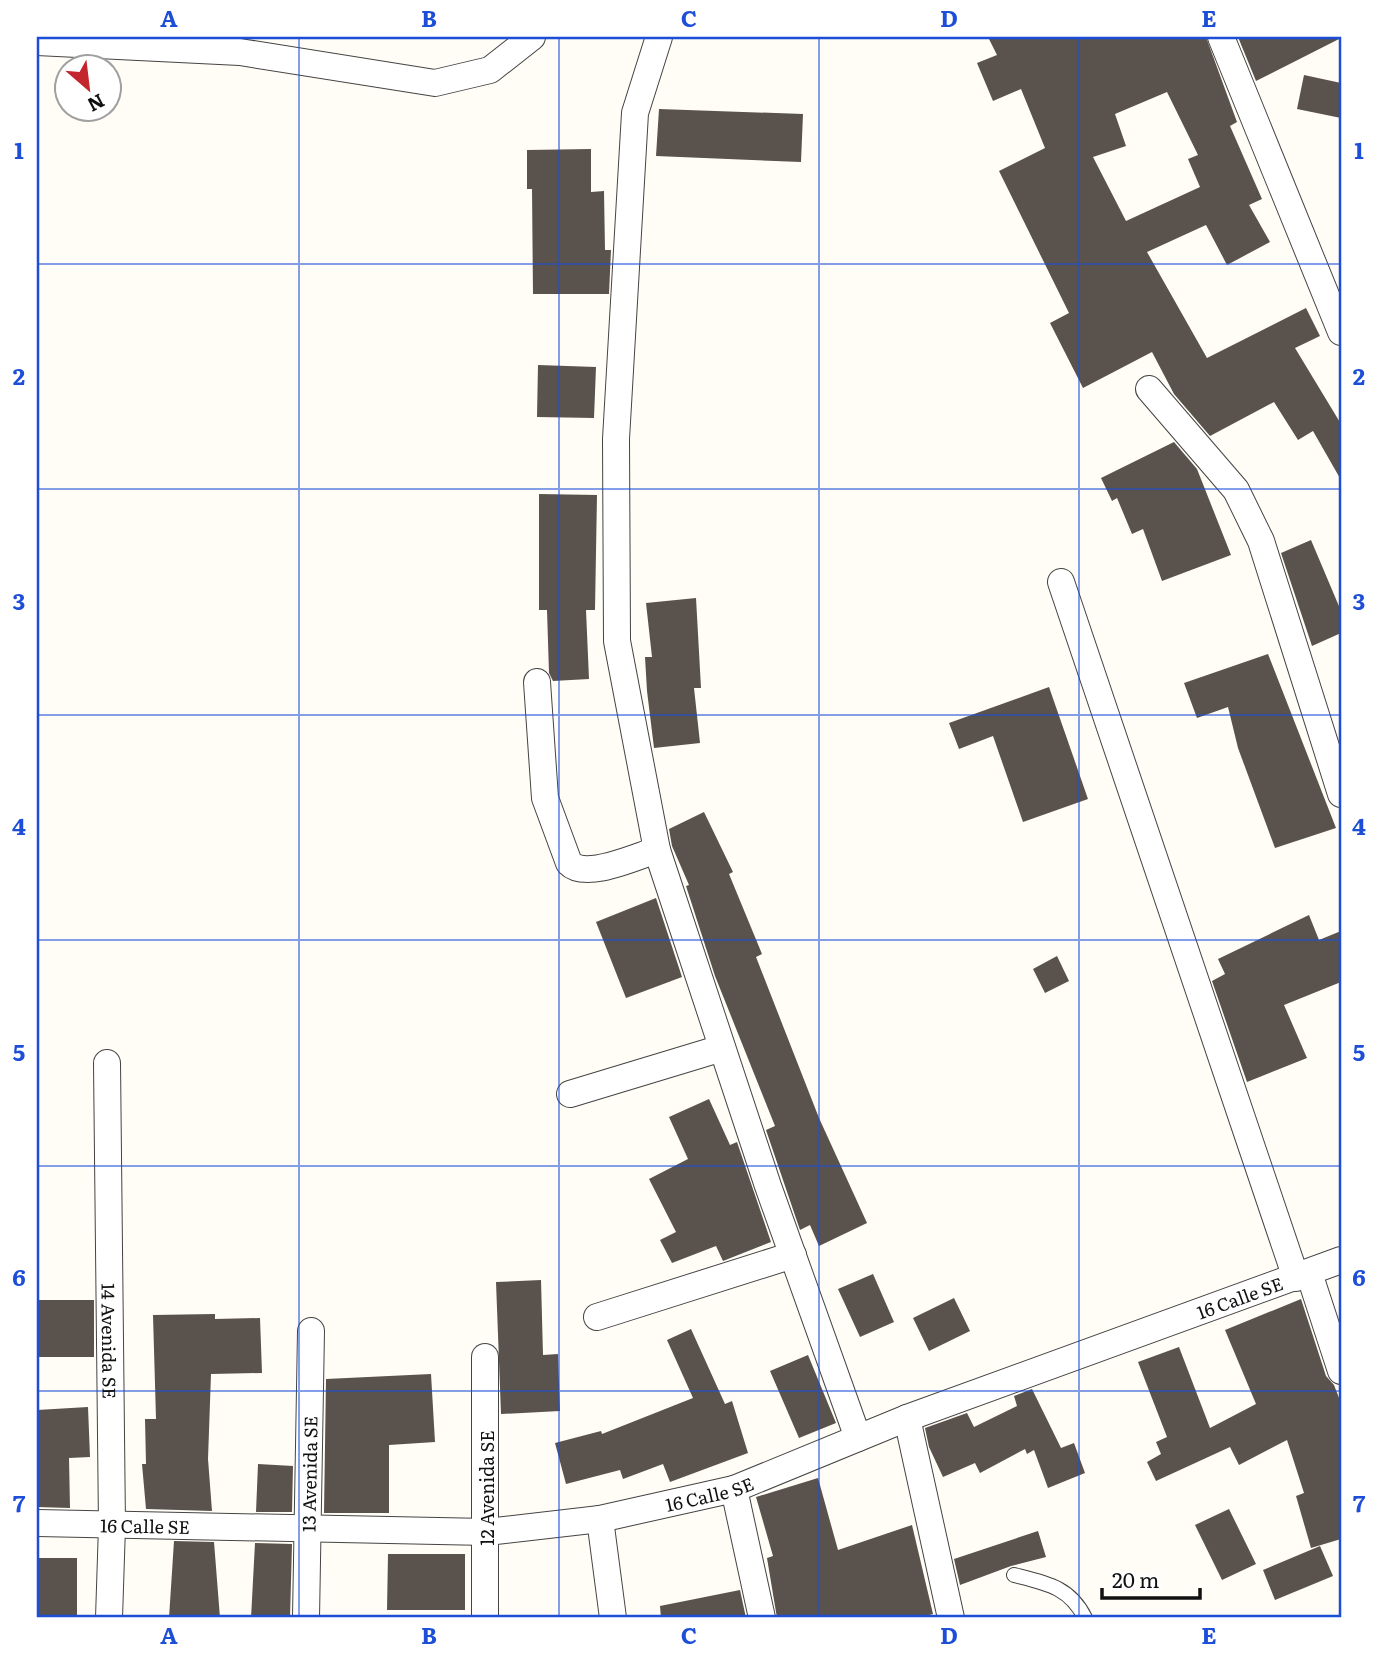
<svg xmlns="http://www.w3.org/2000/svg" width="1378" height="1655" font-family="Literata,serif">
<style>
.building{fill:#5a524d;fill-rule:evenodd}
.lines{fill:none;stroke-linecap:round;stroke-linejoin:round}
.service-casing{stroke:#444;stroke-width:16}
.minor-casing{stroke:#444;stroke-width:28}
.service{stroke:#fff;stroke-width:14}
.minor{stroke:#fff;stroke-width:26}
.grid{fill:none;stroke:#1d4ed8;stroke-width:2;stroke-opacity:0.55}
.labels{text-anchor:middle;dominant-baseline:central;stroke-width:7;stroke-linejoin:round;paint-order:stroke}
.street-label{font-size:18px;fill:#111;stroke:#fff}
.neatline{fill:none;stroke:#1d4ed8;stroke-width:2.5}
.grid-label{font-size:23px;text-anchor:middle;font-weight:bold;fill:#1d4ed8}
</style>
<rect width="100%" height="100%" fill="#fffdf5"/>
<path class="building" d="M 988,37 L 1206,37 L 1237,122 L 1230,126 L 1262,199 L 1249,205 L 1270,242 L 1227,265 L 1206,225 L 1147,252 L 1207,358 L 1306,308 L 1320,336 L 1295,348 L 1341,424 L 1341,480 L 1313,431 L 1298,440 L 1274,402 L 1210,436 L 1174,394 L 1152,352 L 1083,388 L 1050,323 L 1069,313 L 999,171 L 1045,148 L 1021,89 L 993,101 L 977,63 L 997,55 ZM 1167,92 L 1198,155 L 1188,159 L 1200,187 L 1126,221 L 1093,157 L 1126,146 L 1115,114 Z
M 1238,37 L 1341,37 L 1341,38 L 1256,81 Z
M 1304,75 L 1341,83 L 1341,118 L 1297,109 Z
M 659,109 L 803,114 L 801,162 L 656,156 Z
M 591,149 L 591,192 L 604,191 L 605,250 L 611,250 L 609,294 L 533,294 L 532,189 L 527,189 L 527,150 Z
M 538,365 L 596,367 L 594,418 L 537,417 Z
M 1174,442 L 1197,469 L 1231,555 L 1162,581 L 1143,529 L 1132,534 L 1117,498 L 1112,501 L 1101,478 Z
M 539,494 L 597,495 L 595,610 L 586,610 L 589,679 L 553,681 L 549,673 L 547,610 L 539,610 Z
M 1311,540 L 1341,611 L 1341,633 L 1312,646 L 1281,553 Z
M 696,598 L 701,688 L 694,688 L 700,743 L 654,748 L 647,691 L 645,657 L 652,657 L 646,603 Z
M 1268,654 L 1336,828 L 1275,848 L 1238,748 L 1228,707 L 1197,718 L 1184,683 Z
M 1049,687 L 1088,799 L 1023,822 L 993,736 L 959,749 L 949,723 Z
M 704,812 L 733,872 L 729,874 L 762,954 L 756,957 L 819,1118 L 867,1223 L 819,1246 L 810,1225 L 800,1230 L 766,1130 L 775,1126 L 715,976 L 686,886 L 689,885 L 672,846 L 669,829 Z
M 656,898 L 682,977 L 626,998 L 596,922 Z
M 1309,915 L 1319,940 L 1341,931 L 1341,982 L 1284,1005 L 1307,1058 L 1247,1082 L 1212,981 L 1225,974 L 1218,959 Z
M 1057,956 L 1069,981 L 1045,993 L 1033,969 Z
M 709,1099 L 730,1145 L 737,1142 L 771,1242 L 723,1261 L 716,1246 L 672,1263 L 660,1240 L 676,1232 L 649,1179 L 688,1159 L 669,1117 Z
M 873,1274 L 894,1322 L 860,1337 L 838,1289 Z
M 541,1280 L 543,1355 L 558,1354 L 560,1411 L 501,1414 L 496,1282 Z
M 954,1298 L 970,1331 L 929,1351 L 913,1318 Z
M 1301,1299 L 1326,1376 L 1334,1385 L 1341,1403 L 1341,1539 L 1311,1548 L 1296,1496 L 1304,1493 L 1287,1440 L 1239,1465 L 1230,1447 L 1156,1481 L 1147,1462 L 1161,1454 L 1156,1442 L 1167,1437 L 1138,1362 L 1179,1347 L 1210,1428 L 1256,1404 L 1225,1330 Z
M 37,1300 L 94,1300 L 94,1357 L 37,1357 Z
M 215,1314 L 215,1319 L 260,1318 L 262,1373 L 211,1374 L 208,1459 L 212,1511 L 146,1509 L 142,1464 L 146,1464 L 145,1419 L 156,1419 L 153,1315 Z
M 691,1329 L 725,1404 L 732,1401 L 748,1453 L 670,1482 L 663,1464 L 623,1479 L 620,1470 L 566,1484 L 555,1443 L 601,1431 L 602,1434 L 693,1398 L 667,1340 Z
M 808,1355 L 836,1423 L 799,1438 L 770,1371 Z
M 431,1374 L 435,1442 L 389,1445 L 389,1513 L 324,1513 L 326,1379 Z
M 1032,1389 L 1061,1448 L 1074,1443 L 1085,1473 L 1048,1488 L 1034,1450 L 1027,1454 L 1025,1449 L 980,1473 L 975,1463 L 943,1477 L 929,1447 L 925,1428 L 967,1413 L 974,1427 L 1017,1406 L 1014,1396 Z
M 88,1407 L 90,1457 L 69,1458 L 70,1508 L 37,1507 L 37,1410 Z
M 258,1464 L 293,1466 L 292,1512 L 256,1512 Z
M 818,1478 L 838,1550 L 912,1525 L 933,1614 L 918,1618 L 777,1618 L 767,1558 L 773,1556 L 756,1497 Z
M 1229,1509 L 1256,1564 L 1222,1580 L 1195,1525 Z
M 1038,1531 L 1046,1557 L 1011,1566 L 960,1585 L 954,1559 Z
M 174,1541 L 214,1542 L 220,1618 L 169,1618 Z
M 255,1543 L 292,1544 L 290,1618 L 251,1618 Z
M 1320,1546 L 1333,1576 L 1275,1600 L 1263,1570 Z
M 388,1554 L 465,1554 L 465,1610 L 387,1610 Z
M 37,1558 L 77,1558 L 77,1618 L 37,1618 Z
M 740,1590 L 746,1618 L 661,1618 L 660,1606 Z"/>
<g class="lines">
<g class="service-casing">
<path id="service" d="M 1014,1575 C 1046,1583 1070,1587 1085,1618"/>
</g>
<g class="minor-casing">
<g id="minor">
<path d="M 659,37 L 635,113 L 616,439 L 617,641 L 657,850 L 768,1186 L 858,1438"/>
<path d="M 1221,37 L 1341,332"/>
<path d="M 37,42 L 240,52 L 435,83 L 490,70 L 532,37"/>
<path d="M 1149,389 L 1236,490 L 1261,541 L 1341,794"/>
<path d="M 1061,582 L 1296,1278"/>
<path d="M 537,682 L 545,798 L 569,863 C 586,880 635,857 657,850"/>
<path id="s1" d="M 107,1063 L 112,1526 L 109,1618"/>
<path d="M 570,1094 L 722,1048"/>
<path d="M 1309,1273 L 1341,1371"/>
<path d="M 597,1317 L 793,1255"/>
<path d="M 485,1357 L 485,1618"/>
<path d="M 907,1418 L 951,1618"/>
<path d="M 734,1489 L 762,1618"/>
<path d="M 600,1519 L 613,1618"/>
<path id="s2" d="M 37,1523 L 487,1532 L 600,1519 L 734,1489 L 907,1418 L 1341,1260"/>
<path id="s3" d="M 306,1618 L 311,1331"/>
</g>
</g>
<use href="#service" class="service"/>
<use href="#minor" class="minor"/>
</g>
<path class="grid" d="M 299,37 L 299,1618M 559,37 L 559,1618M 819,37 L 819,1618M 1079,37 L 1079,1618M 37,264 L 1341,264M 37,489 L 1341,489M 37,715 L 1341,715M 37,940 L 1341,940M 37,1166 L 1341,1166M 37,1391 L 1341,1391"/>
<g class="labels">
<g class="street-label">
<text stroke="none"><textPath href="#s2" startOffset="1242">16 Calle SE</textPath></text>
<text stroke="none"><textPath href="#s1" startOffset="278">14 Avenida SE</textPath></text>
<text stroke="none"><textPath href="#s3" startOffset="144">13 Avenida SE</textPath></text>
<text transform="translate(486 1488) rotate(-90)">12 Avenida SE</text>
<text stroke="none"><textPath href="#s2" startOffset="676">16 Calle SE</textPath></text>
<text stroke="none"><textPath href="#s2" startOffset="108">16 Calle SE</textPath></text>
</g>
</g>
<rect width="1378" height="1655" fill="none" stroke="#ffffff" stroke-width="77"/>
<g transform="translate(88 88) rotate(152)"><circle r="33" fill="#ffffff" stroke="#a0a0a0" stroke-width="2"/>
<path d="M0-5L12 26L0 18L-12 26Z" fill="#c4262e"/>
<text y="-10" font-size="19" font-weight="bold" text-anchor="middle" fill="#111111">N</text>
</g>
<path d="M1102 1588v10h98v-10" fill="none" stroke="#111111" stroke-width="3.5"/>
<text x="1112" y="1588" font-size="21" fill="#111111" stroke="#ffffff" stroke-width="5" paint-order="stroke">20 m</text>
<rect x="38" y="38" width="1302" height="1578" class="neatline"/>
<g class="grid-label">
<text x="169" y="27">A</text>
<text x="429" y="27">B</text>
<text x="689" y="27">C</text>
<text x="949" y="27">D</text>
<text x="1209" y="27">E</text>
<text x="19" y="159">1</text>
<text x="1359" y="159">1</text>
<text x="19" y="385">2</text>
<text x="1359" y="385">2</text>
<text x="19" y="610">3</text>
<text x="1359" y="610">3</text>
<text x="19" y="835">4</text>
<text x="1359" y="835">4</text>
<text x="19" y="1061">5</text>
<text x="1359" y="1061">5</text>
<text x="19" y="1286">6</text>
<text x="1359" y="1286">6</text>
<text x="19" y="1512">7</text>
<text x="1359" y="1512">7</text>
<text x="169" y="1644">A</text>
<text x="429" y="1644">B</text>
<text x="689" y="1644">C</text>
<text x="949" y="1644">D</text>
<text x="1209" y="1644">E</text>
</g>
</svg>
